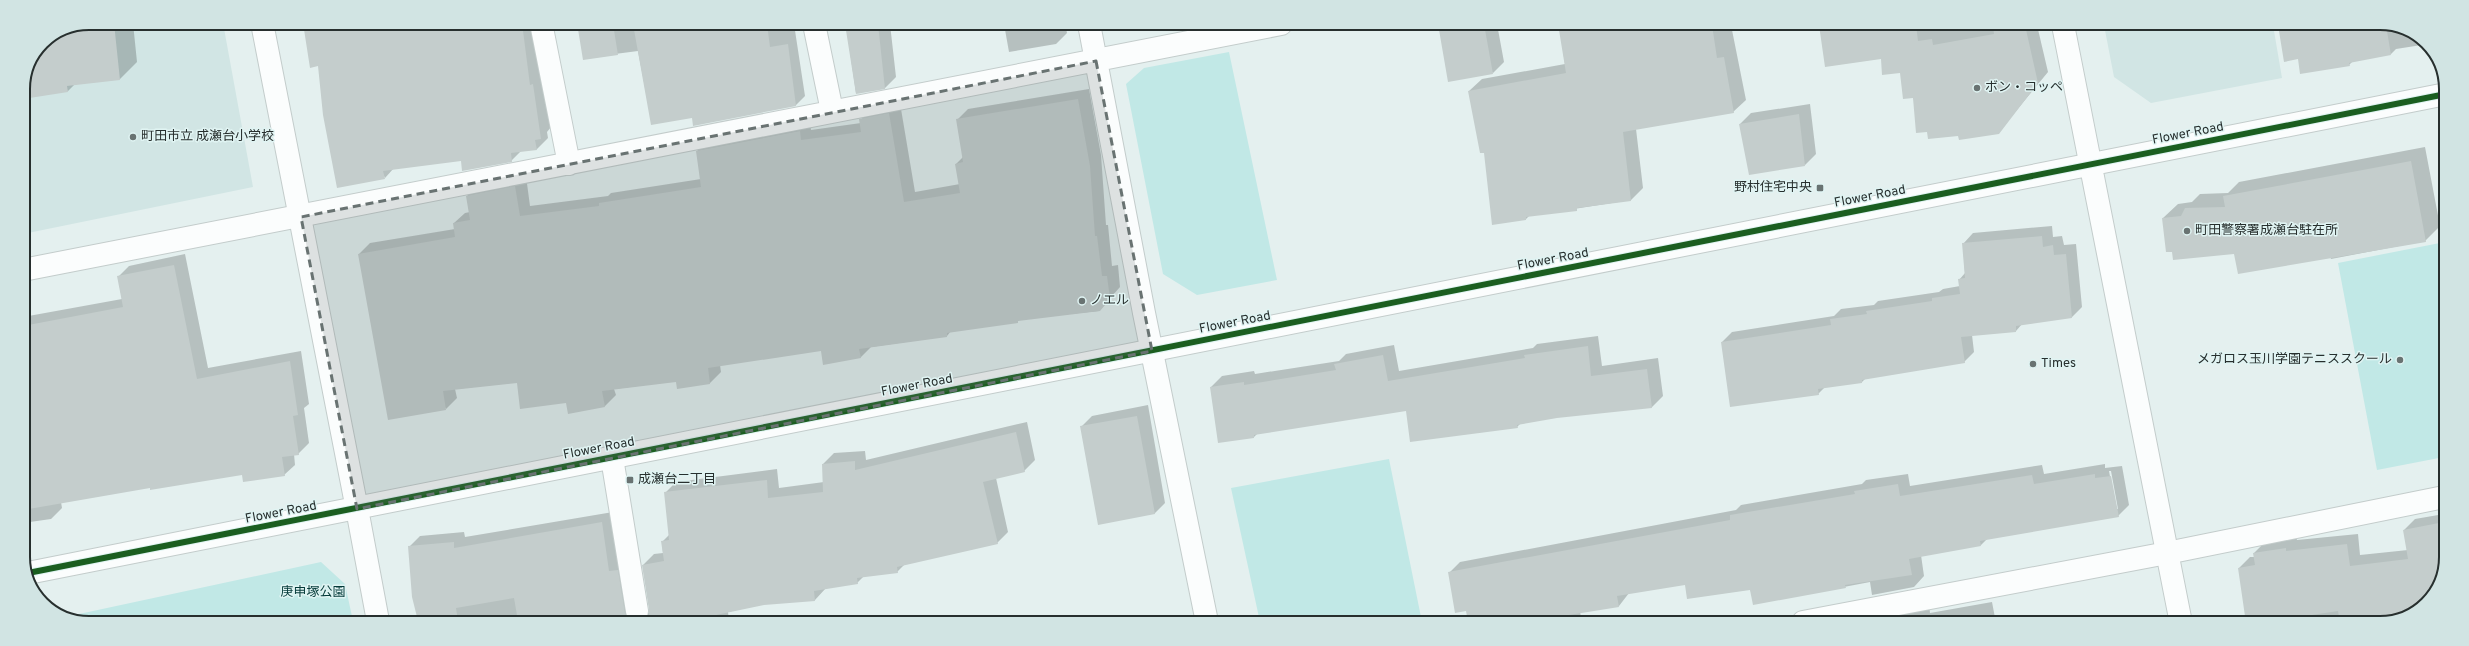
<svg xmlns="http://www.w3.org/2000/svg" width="2469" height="646" font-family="Overpass,'Noto Sans JP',sans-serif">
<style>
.built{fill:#d1e5e4}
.green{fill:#c1e8e6}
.shadow{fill:#0003;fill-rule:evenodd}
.building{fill:#c4cdcc}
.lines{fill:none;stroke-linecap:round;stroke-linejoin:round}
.street-casing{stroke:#c3cccb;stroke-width:24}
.secondary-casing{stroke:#c3cccb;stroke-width:24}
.street{stroke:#fbfdfd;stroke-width:22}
.secondary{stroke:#fbfdfd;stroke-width:22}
.cycleway-casing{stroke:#e0f4f3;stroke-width:8}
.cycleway{stroke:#1b5e20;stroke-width:6}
.marked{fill:#697372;fill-opacity:0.2;stroke:#697372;stroke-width:3;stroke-dasharray:8 5;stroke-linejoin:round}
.poi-dot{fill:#697372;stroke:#e0f4f3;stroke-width:1.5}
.labels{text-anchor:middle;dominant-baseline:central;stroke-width:3;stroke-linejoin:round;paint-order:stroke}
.poi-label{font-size:13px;fill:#272f2e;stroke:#e0f4f3;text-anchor:start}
.street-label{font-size:13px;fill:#272f2e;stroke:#e0f4f3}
.park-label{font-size:13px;fill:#043a39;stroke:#e0f4f3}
.rim{fill:none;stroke:#272f2e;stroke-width:2}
</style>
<rect width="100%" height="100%" fill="#e4f0ef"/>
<path class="built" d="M 89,23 L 223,23 L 253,187 L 23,234 L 23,88 L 42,42 Z
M 2104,25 L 2273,25 L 2282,78 L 2151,103 L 2114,77 Z"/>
<path class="green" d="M 1229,52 L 1277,280 L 1197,295 L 1163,274 L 1126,84 L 1144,68 Z
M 2445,242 L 2444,457 L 2377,470 L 2338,263 Z
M 1389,459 L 1422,622 L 1260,622 L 1231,488 Z
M 321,562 L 345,584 L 353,621 L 72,621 L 65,617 Z"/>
<path class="shadow" d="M 89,23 L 133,23 L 137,62 L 120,79 L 75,84 L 68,91 L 23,98 L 42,42 Z
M 304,23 L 534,23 L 551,127 L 547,132 L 548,138 L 537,149 L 521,151 L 511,161 L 461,160 L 394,168 L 385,178 Z
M 578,23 L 794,24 L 805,96 L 796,105 L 693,117 L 652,124 L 638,51 L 584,58 Z
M 846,24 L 890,24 L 896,77 L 885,88 L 856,93 Z
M 1004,24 L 1065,24 L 1067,33 L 1056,44 L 1009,52 Z
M 1439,24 L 1497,24 L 1504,62 L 1493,73 Z
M 1559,24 L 1731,25 L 1746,100 L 1733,112 L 1636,129 L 1643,188 L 1631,200 L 1529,216 L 1526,219 L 1484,151 L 1469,91 L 1482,79 L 1565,64 Z
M 1820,25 L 2037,25 L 2048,72 L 1998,133 L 1959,135 L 1928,130 L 1901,72 L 1882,58 L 1826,65 Z
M 2279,25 L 2397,25 L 2428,44 L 2396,49 L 2391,54 L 2353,61 L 2349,65 L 2299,58 Z
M 1089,89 L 1101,155 L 1106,225 L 1108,225 L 1112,266 L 1118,265 L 1120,287 L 1099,311 L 1020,319 L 1017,322 L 951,331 L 947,336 L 871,347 L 860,358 L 822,350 L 720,365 L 721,372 L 710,383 L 678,388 L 677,381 L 614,389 L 616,395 L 605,406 L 569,413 L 567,402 L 518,382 L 455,389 L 457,398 L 446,409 L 359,254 L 370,243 L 455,229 L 454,223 L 465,213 L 470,212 L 467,196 L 478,186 L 526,176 L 530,206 L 608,196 L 611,193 L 701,179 L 697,151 L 708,141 L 810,121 L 811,130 L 861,123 L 861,120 L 871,109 L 900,103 L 915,192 L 960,184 L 956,164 L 963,157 L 957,120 L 968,109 Z
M 1810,104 L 1816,154 L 1805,165 L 1740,124 L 1751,113 Z
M 2425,147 L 2440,226 L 2425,241 L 2331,259 L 2330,256 L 2235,253 L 2163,218 L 2178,204 L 2192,202 L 2200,194 L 2228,193 L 2239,182 Z
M 2052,226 L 2053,237 L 2062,236 L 2064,245 L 2076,244 L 2082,307 L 2072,317 L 2022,324 L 2016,331 L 1972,335 L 1974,352 L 1964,362 L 1866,378 L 1862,382 L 1825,387 L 1818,394 L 1722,342 L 1732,332 L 1834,316 L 1841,309 L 1874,305 L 1878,301 L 1939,292 L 1943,289 L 1960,286 L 1959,280 L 1965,273 L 1963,244 L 1973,233 Z
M 185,254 L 208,368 L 301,351 L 309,404 L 304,408 L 309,443 L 298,454 L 294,454 L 295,465 L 284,475 L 243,474 L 150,486 L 61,502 L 62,508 L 51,519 L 23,523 L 23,317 L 122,299 L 118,277 L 129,266 Z
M 1598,336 L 1602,366 L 1658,358 L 1663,396 L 1652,407 L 1557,417 L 1521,423 L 1517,427 L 1407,410 L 1258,433 L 1254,437 L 1211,387 L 1222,376 L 1254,371 L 1255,374 L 1339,361 L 1346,354 L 1394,345 L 1399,371 L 1533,348 L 1537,344 Z
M 1148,405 L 1165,503 L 1154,514 L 1081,427 L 1092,416 Z
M 1027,422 L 1035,460 L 1024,471 L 996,478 L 1008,532 L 997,543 L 905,564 L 897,572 L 864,576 L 857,583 L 826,588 L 815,600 L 763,604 L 728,612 L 729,621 L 419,621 L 413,597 L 409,547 L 420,536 L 464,532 L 465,537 L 613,512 L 643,612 L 650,613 L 643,565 L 654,554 L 663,553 L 662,542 L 670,534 L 665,493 L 676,482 L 777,469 L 779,488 L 824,482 L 823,464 L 834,453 L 865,451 L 866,460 Z
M 2105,464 L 2105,468 L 2122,466 L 2129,505 L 2118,516 L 1987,539 L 1981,545 L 1921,555 L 1924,576 L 1914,587 L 1872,595 L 1870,582 L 1754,604 L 1750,588 L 1686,584 L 1629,593 L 1619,606 L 1580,612 L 1581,617 L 1577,622 L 1469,622 L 1467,610 L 1449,573 L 1460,562 L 1736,510 L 1741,505 L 1862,484 L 1866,480 L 1908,474 L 1910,486 L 2042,465 L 2044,474 ZM 2109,471 L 2111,471 L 2118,509 L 2116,509 Z
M 2444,514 L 2444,574 L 2421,609 L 2381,623 L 2247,623 L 2239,568 L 2250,557 L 2254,557 L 2254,553 L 2265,542 L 2296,537 L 2297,540 L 2358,534 L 2360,555 L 2408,550 L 2404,530 L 2415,519 Z
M 1992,602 L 1996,623 L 1877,623 L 1888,610 L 1929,603 L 1930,613 Z"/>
<path class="building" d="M 89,23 L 114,23 L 120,80 L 67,86 L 68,92 L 23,99 L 23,88 L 42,42 Z
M 303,23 L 522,23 L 530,85 L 533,84 L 541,139 L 535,140 L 537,150 L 511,153 L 512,162 L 462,171 L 461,161 L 383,171 L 385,179 L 337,188 L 323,115 L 318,66 L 310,68 Z
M 577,23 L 613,24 L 618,55 L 583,60 Z
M 633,24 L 767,24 L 770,47 L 788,44 L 796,106 L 693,126 L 692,118 L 651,125 Z
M 845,24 L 878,24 L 885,89 L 856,94 Z
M 1438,24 L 1484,24 L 1493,74 L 1448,82 Z
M 1558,24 L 1712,25 L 1717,58 L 1724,57 L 1734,113 L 1623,132 L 1631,201 L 1577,208 L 1577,211 L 1526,217 L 1526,220 L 1492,225 L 1484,153 L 1480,153 L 1468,91 L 1566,73 Z
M 1819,25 L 1916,25 L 1918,41 L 1932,39 L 1933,45 L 1994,34 L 1993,25 L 2025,25 L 2038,83 L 1999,134 L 1959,140 L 1958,136 L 1928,139 L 1927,132 L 1916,133 L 1913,98 L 1903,99 L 1900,73 L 1882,75 L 1881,59 L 1825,67 Z
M 2278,25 L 2386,25 L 2391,55 L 2349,63 L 2350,66 L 2300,74 L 2298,59 L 2284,62 Z
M 1078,99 L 1090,166 L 1095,236 L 1097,236 L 1102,276 L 1107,276 L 1110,299 L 1100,311 L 1018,321 L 1018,323 L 947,333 L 947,337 L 859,349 L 861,358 L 823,365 L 821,351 L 708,368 L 710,384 L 677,389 L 676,382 L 602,391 L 605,407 L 568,414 L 566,403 L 520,409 L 517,383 L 443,391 L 446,410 L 388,420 L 358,254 L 455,237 L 453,223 L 470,220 L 466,196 L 515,186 L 520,216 L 599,206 L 599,203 L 701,187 L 696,151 L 800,131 L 801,140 L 861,132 L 859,119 L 889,113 L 904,202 L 960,193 L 955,164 L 963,162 L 956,119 Z
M 1799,114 L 1805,166 L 1749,175 L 1739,124 Z
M 2411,161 L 2426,242 L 2238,274 L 2234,254 L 2173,260 L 2172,252 L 2166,252 L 2162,218 L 2181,216 L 2185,208 L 2225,207 L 2223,196 Z
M 2042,236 L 2043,247 L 2053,245 L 2054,255 L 2066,254 L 2072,318 L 2016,326 L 2016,332 L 1961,337 L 1965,363 L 1862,380 L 1862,383 L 1818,389 L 1819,395 L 1730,407 L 1721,342 L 1831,325 L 1830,319 L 1867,314 L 1866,311 L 1932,301 L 1932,298 L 1960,294 L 1958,279 L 1965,278 L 1962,243 Z
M 174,265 L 197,379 L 290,361 L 298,415 L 293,416 L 299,455 L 282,457 L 285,476 L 243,482 L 242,475 L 150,490 L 150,488 L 23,510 L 23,326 L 123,307 L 117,276 Z
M 1588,346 L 1591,376 L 1647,369 L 1652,408 L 1557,418 L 1517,425 L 1518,428 L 1410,442 L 1406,411 L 1254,435 L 1254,438 L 1218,443 L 1210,387 L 1244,382 L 1244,385 L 1336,370 L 1334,364 L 1383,355 L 1388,381 L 1525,358 L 1524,355 Z
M 1137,416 L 1155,514 L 1098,525 L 1080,426 Z
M 1016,432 L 1025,472 L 983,482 L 998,544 L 897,567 L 898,573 L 857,578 L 858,584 L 814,591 L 815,601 L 764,605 L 716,615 L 717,621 L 644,621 L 649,616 L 649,609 L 642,565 L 664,561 L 661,541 L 669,540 L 664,492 L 767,480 L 768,498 L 823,492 L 822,464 L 855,461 L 855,470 Z
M 2095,474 L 2095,478 L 2111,476 L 2119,517 L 1980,541 L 1981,546 L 1909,559 L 1912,575 L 1845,585 L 1846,588 L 1753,605 L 1750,590 L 1687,599 L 1685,585 L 1617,596 L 1619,607 L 1569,615 L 1570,622 L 1468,622 L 1466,611 L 1455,613 L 1448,572 L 1730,520 L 1730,515 L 1855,494 L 1854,491 L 1898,484 L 1900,496 L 2032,475 L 2034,484 Z
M 602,522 L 609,571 L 618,570 L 625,613 L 631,621 L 518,621 L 514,598 L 456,608 L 458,621 L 418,621 L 412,597 L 408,546 L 454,542 L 454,548 Z
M 2444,522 L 2444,574 L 2421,609 L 2381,623 L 2340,623 L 2338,611 L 2261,623 L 2246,623 L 2238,568 L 2255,565 L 2253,553 L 2286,548 L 2286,551 L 2347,544 L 2350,566 L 2408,559 L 2403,530 Z"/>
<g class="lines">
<g class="street-casing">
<path id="street" d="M 541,23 L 569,164
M 814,24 L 832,111
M 1089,24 L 1144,313 L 1207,622
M 23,270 L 1281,24
M 612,458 L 637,611
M 357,509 L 378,621
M 1803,622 L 2167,553 L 2444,497"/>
</g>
<g class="secondary-casing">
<path id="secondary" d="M 262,23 L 357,509
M 2063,25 L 2181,623
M 28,573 L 2446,94"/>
</g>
<use href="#street" class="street"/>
<use href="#secondary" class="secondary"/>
<g class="cycleway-casing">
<path id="cycleway" d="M 28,573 L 2446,94"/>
</g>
<use href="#cycleway" class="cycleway"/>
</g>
<path class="marked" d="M 1096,61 L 1152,351 L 357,509 L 301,217 Z"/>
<g class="poi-dot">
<circle cx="1977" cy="88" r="4"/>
<circle cx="133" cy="137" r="4"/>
<rect x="1816" y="184" width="8" height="8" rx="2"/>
<circle cx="2187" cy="231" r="4"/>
<circle cx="1082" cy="301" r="4"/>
<circle cx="2400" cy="360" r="4"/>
<circle cx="2033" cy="364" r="4"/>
<rect x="626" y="476" width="8" height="8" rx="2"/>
</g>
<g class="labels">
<g class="poi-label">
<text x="1985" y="88">ボン・コッペ</text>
<text x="141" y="137">町田市立 成瀬台小学校</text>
<text x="1812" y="188" text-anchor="end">野村住宅中央</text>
<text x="2195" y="231">町田警察署成瀬台駐在所</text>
<text x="1090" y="301">ノエル</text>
<text x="2392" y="360" text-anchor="end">メガロス玉川学園テニススクール</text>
<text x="2041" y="364">Times</text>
<text x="638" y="480">成瀬台二丁目</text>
</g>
<g class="street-label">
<text transform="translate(2188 134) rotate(-11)">Flower Road</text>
<text transform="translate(1870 197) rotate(-11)">Flower Road</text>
<text transform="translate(1553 260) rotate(-11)">Flower Road</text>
<text transform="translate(1235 323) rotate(-11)">Flower Road</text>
<text transform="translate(917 386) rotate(-11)">Flower Road</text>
<text transform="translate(599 449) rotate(-11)">Flower Road</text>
<text transform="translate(281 513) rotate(-11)">Flower Road</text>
</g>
<g class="park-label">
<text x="313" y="593">庚申塚公園</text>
</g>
</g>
<path d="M0 0H2469V646H0ZM89 30H2380A59 59 0 0 1 2439 89V557A59 59 0 0 1 2380 616H89A59 59 0 0 1 30 557V89A59 59 0 0 1 89 30Z" fill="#d1e4e3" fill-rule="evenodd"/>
<path class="rim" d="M89 30H2380A59 59 0 0 1 2439 89V557A59 59 0 0 1 2380 616H89A59 59 0 0 1 30 557V89A59 59 0 0 1 89 30Z"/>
</svg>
